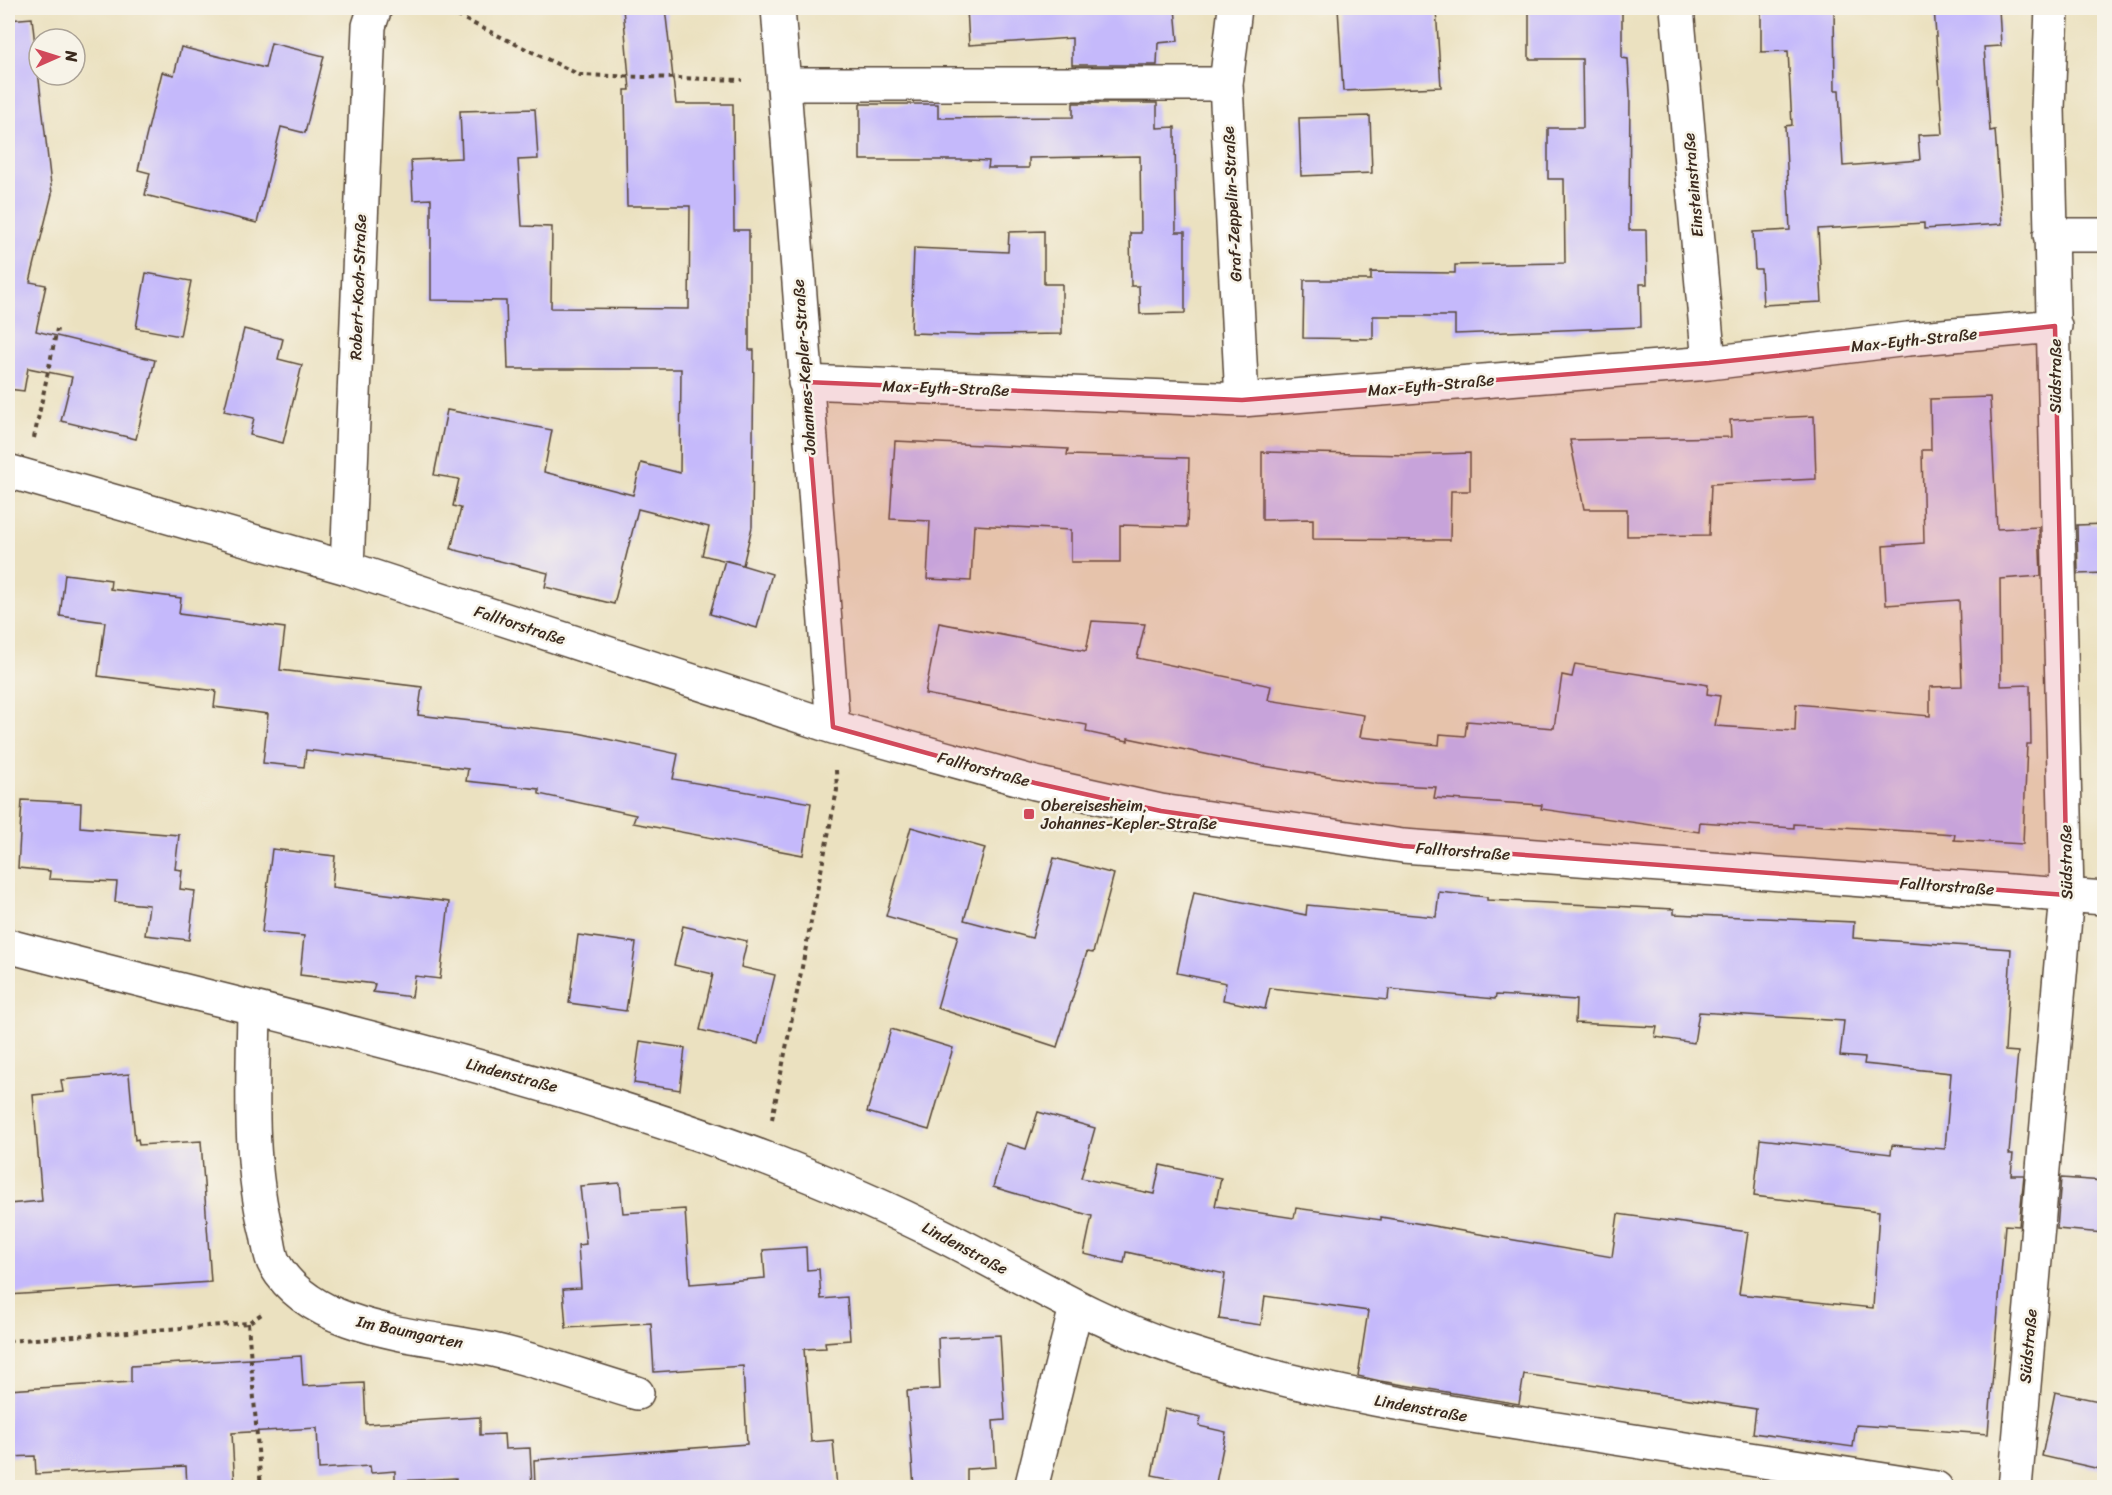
<svg xmlns="http://www.w3.org/2000/svg" width="2112" height="1495" font-family="Sriracha,sans-serif">
<style>
.building{fill:#c5b9fb}
.lines{fill:none;stroke-linecap:round;stroke-linejoin:round}
.minor-casing{stroke:#554536;stroke-width:36}
.path{stroke:#554536;stroke-width:4;stroke-dasharray:4.5 4.5;stroke-linecap:butt}
.minor{stroke:#fff;stroke-width:33}
.marked{fill:#d1495b;fill-opacity:0.2;stroke:#d1495b;stroke-width:4.5;stroke-linejoin:round}
.poi-dot{fill:#d1495b;stroke:#f7f3e8;stroke-width:2}
.labels{text-anchor:middle;dominant-baseline:central;stroke-width:5;stroke-linejoin:round;paint-order:stroke}
.street-label{font-size:16px;fill:#3b2a1e;stroke:#f7f3e8}
.poi-label{font-size:16px;fill:#3b2a1e;stroke:#f7f3e8;text-anchor:start}
</style>
<rect width="100%" height="100%" fill="#f7f3e8"/>
<filter id="ink" filterUnits="userSpaceOnUse"><feTurbulence type="fractalNoise" baseFrequency=".0167" numOctaves="2"/><feDisplacementMap in="SourceGraphic" scale="12" xChannelSelector="R" yChannelSelector="G"/><feConvolveMatrix kernelMatrix="1 2 1 2 8 2 1 2 1" color-interpolation-filters="sRGB"/></filter>
<filter id="wash" filterUnits="userSpaceOnUse"><feTurbulence type="fractalNoise" baseFrequency=".008" numOctaves="4" result="noise"/><feDisplacementMap in="SourceGraphic" scale="24" xChannelSelector="R" yChannelSelector="G"/><feGaussianBlur stdDeviation="1.35" result="paint"/><feColorMatrix in="noise" values="0 0 0 0 0 0 0 0 0 0 0 0 0 0 0 0 0 1.4 0 .05"/><feComposite in="paint" operator="in"/></filter>
<g filter="url(#wash)">
<rect width="100%" height="100%" fill="#ebe1c0"/>
<g id="blocks">
<path class="building" d="M 623,8 L 665,8 L 676,104 L 733,104 L 734,230 L 749,230 L 749,350 L 754,350 L 752,527 L 743,565 L 702,555 L 709,527 L 638,509 L 614,604 L 545,587 L 548,573 L 451,549 L 461,508 L 453,506 L 459,479 L 434,475 L 447,410 L 552,430 L 544,472 L 633,495 L 641,463 L 680,473 L 681,369 L 508,369 L 506,301 L 431,300 L 431,199 L 413,200 L 411,160 L 462,158 L 460,111 L 535,109 L 538,159 L 518,160 L 522,226 L 552,227 L 551,308 L 689,309 L 690,206 L 627,206 L 625,90 L 630,90 Z
M 967,8 L 1175,8 L 1178,41 L 1158,43 L 1157,65 L 1072,65 L 1072,38 L 969,45 Z
M 1338,8 L 1436,8 L 1441,87 L 1343,91 Z
M 1529,8 L 1622,8 L 1622,58 L 1628,59 L 1630,95 L 1629,230 L 1646,230 L 1647,284 L 1640,284 L 1641,327 L 1455,334 L 1455,316 L 1373,316 L 1373,339 L 1303,338 L 1304,280 L 1371,280 L 1371,272 L 1455,273 L 1455,265 L 1565,263 L 1564,179 L 1548,179 L 1548,128 L 1583,128 L 1582,59 L 1529,59 Z
M 1761,8 L 1834,8 L 1835,90 L 1839,90 L 1843,166 L 1920,160 L 1918,135 L 1943,134 L 1934,8 L 1999,8 L 2001,46 L 1984,47 L 1990,131 L 1995,130 L 2002,224 L 1924,229 L 1924,223 L 1818,229 L 1822,302 L 1763,305 L 1761,269 L 1755,269 L 1753,232 L 1790,230 L 1785,126 L 1792,125 L 1788,51 L 1761,52 Z
M 32,18 L 52,194 L 30,282 L 46,285 L 36,331 L 155,360 L 136,439 L 61,421 L 72,377 L 28,368 L 24,391 L 8,389 L 8,20 Z
M 271,43 L 324,56 L 305,133 L 281,127 L 257,223 L 145,195 L 150,173 L 138,170 L 162,72 L 174,75 L 181,47 L 265,68 Z
M 1073,103 L 1157,103 L 1157,128 L 1175,127 L 1176,232 L 1185,232 L 1185,313 L 1140,314 L 1139,286 L 1131,286 L 1130,233 L 1141,233 L 1140,156 L 1029,158 L 1029,168 L 988,168 L 989,161 L 969,160 L 860,160 L 860,104 L 938,104 L 938,118 L 1073,117 Z
M 1370,116 L 1372,173 L 1301,176 L 1299,118 Z
M 1044,231 L 1044,284 L 1062,284 L 1062,334 L 983,335 L 911,333 L 914,248 L 1008,252 L 1009,232 Z
M 146,273 L 191,281 L 180,336 L 136,328 Z
M 244,329 L 283,339 L 278,359 L 302,365 L 283,443 L 250,435 L 254,418 L 224,411 Z
M 1990,397 L 1997,529 L 2039,527 L 2041,576 L 2000,579 L 2001,686 L 2030,685 L 2031,744 L 2027,744 L 2023,844 L 1954,840 L 1955,834 L 1794,824 L 1794,828 L 1700,822 L 1699,832 L 1541,809 L 1542,805 L 1434,798 L 1436,787 L 1377,784 L 1263,766 L 1128,738 L 1128,741 L 1086,732 L 1087,725 L 925,694 L 939,623 L 1086,651 L 1092,621 L 1145,624 L 1137,658 L 1271,686 L 1268,700 L 1364,715 L 1360,737 L 1439,745 L 1440,734 L 1465,736 L 1467,721 L 1554,728 L 1562,675 L 1572,677 L 1575,664 L 1708,685 L 1707,694 L 1720,696 L 1715,726 L 1795,731 L 1796,704 L 1930,716 L 1930,687 L 1962,686 L 1959,600 L 1886,605 L 1883,546 L 1924,543 L 1922,450 L 1931,450 L 1930,399 Z
M 1814,416 L 1816,479 L 1711,484 L 1709,535 L 1627,536 L 1627,509 L 1584,509 L 1570,440 L 1731,437 L 1730,420 Z
M 895,441 L 1068,449 L 1067,455 L 1189,458 L 1187,527 L 1120,525 L 1120,562 L 1071,562 L 1071,530 L 974,525 L 971,581 L 927,579 L 930,521 L 890,519 Z
M 1262,452 L 1407,455 L 1470,453 L 1470,491 L 1451,491 L 1450,540 L 1313,539 L 1313,519 L 1262,520 Z
M 2104,524 L 2104,573 L 2078,574 L 2077,525 Z
M 725,560 L 772,574 L 757,628 L 710,614 Z
M 65,574 L 111,580 L 110,589 L 181,598 L 179,614 L 285,628 L 280,670 L 422,687 L 418,715 L 578,733 L 678,754 L 673,779 L 811,803 L 803,855 L 633,823 L 636,815 L 539,794 L 539,789 L 466,781 L 468,769 L 306,750 L 304,767 L 263,763 L 268,714 L 214,707 L 216,691 L 98,676 L 105,622 L 60,616 Z
M 22,800 L 81,803 L 80,827 L 179,835 L 175,869 L 182,870 L 180,889 L 195,891 L 189,940 L 145,935 L 149,905 L 115,902 L 117,882 L 49,879 L 50,871 L 18,868 Z
M 911,827 L 985,848 L 964,920 L 1032,938 L 1054,858 L 1114,874 L 1093,953 L 1087,952 L 1057,1047 L 937,1008 L 958,936 L 886,916 Z
M 272,849 L 335,856 L 332,887 L 449,902 L 440,979 L 415,976 L 412,997 L 373,992 L 375,984 L 300,975 L 304,936 L 262,932 Z
M 1194,892 L 1306,915 L 1307,905 L 1436,917 L 1439,892 L 1487,897 L 1487,900 L 1674,909 L 1674,914 L 1854,922 L 1853,938 L 2011,949 L 2005,1051 L 2018,1052 L 2009,1154 L 2013,1154 L 2011,1175 L 2024,1175 L 2019,1226 L 2005,1225 L 1988,1434 L 1856,1425 L 1853,1447 L 1753,1433 L 1756,1409 L 1524,1374 L 1519,1404 L 1380,1381 L 1358,1376 L 1368,1311 L 1265,1296 L 1261,1325 L 1219,1319 L 1225,1274 L 1126,1252 L 1124,1263 L 1084,1254 L 1092,1216 L 993,1187 L 1006,1143 L 1026,1149 L 1038,1112 L 1095,1128 L 1081,1178 L 1154,1194 L 1160,1165 L 1221,1178 L 1215,1206 L 1294,1218 L 1296,1208 L 1381,1220 L 1381,1217 L 1612,1257 L 1618,1214 L 1748,1232 L 1739,1294 L 1873,1308 L 1879,1211 L 1754,1196 L 1760,1139 L 1891,1154 L 1892,1145 L 1945,1149 L 1951,1073 L 1864,1064 L 1865,1058 L 1840,1056 L 1844,1021 L 1699,1012 L 1694,1043 L 1655,1037 L 1657,1027 L 1575,1023 L 1576,1000 L 1496,995 L 1495,999 L 1389,989 L 1388,1000 L 1270,988 L 1265,1009 L 1223,1000 L 1226,983 L 1177,973 Z
M 683,926 L 747,941 L 741,967 L 775,975 L 758,1044 L 700,1030 L 713,974 L 674,965 Z
M 578,935 L 636,943 L 626,1011 L 569,1003 Z
M 891,1029 L 953,1048 L 929,1130 L 867,1112 Z
M 640,1041 L 685,1048 L 680,1090 L 634,1083 Z
M 129,1074 L 135,1140 L 138,1139 L 139,1145 L 201,1141 L 211,1282 L 8,1295 L 8,1204 L 42,1201 L 33,1095 L 63,1092 L 61,1080 Z
M 2061,1178 L 2104,1181 L 2104,1233 L 2057,1229 Z
M 620,1183 L 623,1213 L 685,1209 L 690,1284 L 765,1278 L 763,1250 L 806,1247 L 807,1270 L 819,1269 L 821,1299 L 847,1297 L 850,1340 L 825,1342 L 826,1348 L 804,1349 L 811,1442 L 833,1440 L 837,1488 L 535,1488 L 534,1460 L 747,1444 L 743,1366 L 654,1372 L 651,1323 L 566,1328 L 563,1289 L 581,1288 L 578,1245 L 586,1244 L 580,1186 Z
M 1000,1335 L 1005,1420 L 993,1421 L 996,1467 L 967,1469 L 967,1488 L 914,1488 L 907,1391 L 940,1389 L 938,1338 Z
M 301,1356 L 303,1386 L 364,1383 L 366,1424 L 480,1417 L 480,1435 L 504,1434 L 505,1449 L 530,1448 L 532,1488 L 456,1488 L 456,1478 L 395,1481 L 395,1471 L 371,1473 L 370,1466 L 319,1469 L 317,1428 L 232,1433 L 235,1488 L 187,1488 L 186,1466 L 36,1474 L 35,1456 L 8,1457 L 8,1390 L 131,1382 L 131,1366 Z
M 2055,1392 L 2104,1402 L 2104,1470 L 2042,1456 Z
M 1165,1409 L 1201,1417 L 1199,1426 L 1226,1432 L 1215,1488 L 1176,1488 L 1178,1480 L 1152,1475 Z"/>
</g>
</g>
<g filter="url(#ink)">
<use href="#blocks" fill-opacity="0" stroke="#554536" stroke-width="1.5"/>
<g class="lines">
<g class="minor-casing">
<path id="minor" d="M 778,8 L 833,727
M 1235,8 L 1226,84 L 1242,400
M 1677,8 L 1709,363
M 783,84 L 1226,84
M 2050,235 L 2104,235
M 805,382 L 1242,400 L 1709,363 L 1908,339 L 2055,326
M 8,471 L 347,568 L 833,727 L 1035,783 L 1161,811 L 1403,846 L 2104,898
M 347,568 L 369,26 L 375,8
M 8,946 C 262,1013 520,1066 767,1159 C 827,1182 886,1207 943,1236 C 1021,1275 1096,1323 1180,1350 C 1309,1392 1442,1412 1576,1432 C 1696,1451 1816,1469 1936,1488
M 254,1008 C 253,1083 248,1161 267,1234 C 269,1244 270,1257 275,1265 C 314,1333 425,1335 493,1350 C 541,1361 589,1379 637,1393
M 1031,1488 L 1076,1307
M 2015,1488 L 2067,895 L 2048,108 L 2052,8"/>
</g>
<path class="path" d="M 441,8 L 580,75 L 742,80
M 34,438 L 57,329
M 772,1119 L 837,790 L 836,770
M 248,1323 L 261,1488
M 8,1341 L 248,1323 L 263,1313"/>
<use href="#minor" class="minor"/>
</g>
</g>
<path class="marked" d="M 2055,326 L 2067,895 L 1403,846 L 1161,811 L 1035,783 L 833,727 L 805,382 L 1242,400 L 1709,363 Z"/>
<rect class="poi-dot" x="1023" y="808" width="12" height="12" rx="3"/>
<g class="labels">
<g class="street-label">
<text transform="translate(1693 185) rotate(-95)">Einsteinstraße</text>
<text transform="translate(1232 204) rotate(-93)">Graf-Zeppelin-Straße</text>
<text transform="translate(358 287) rotate(-88)">Robert-Koch-Straße</text>
<text transform="translate(1914 340) rotate(-6)">Max-Eyth-Straße</text>
<text transform="translate(804 367) rotate(-94)">Johannes-Kepler-Straße</text>
<text transform="translate(2055 376) rotate(-90)">Südstraße</text>
<text transform="translate(1431 385) rotate(-5)">Max-Eyth-Straße</text>
<text transform="translate(946 388) rotate(2)">Max-Eyth-Straße</text>
<text transform="translate(520 625) rotate(18)">Falltorstraße</text>
<text transform="translate(984 769) rotate(15)">Falltorstraße</text>
<text transform="translate(1463 851) rotate(4)">Falltorstraße</text>
<text transform="translate(2066 862) rotate(-91)">Südstraße</text>
<text transform="translate(1947 886) rotate(4)">Falltorstraße</text>
<text transform="translate(512 1075) rotate(15)">Lindenstraße</text>
<text transform="translate(965 1248) rotate(28)">Lindenstraße</text>
<text transform="translate(410 1332) rotate(12)">Im Baumgarten</text>
<text transform="translate(2028 1346) rotate(-85)">Südstraße</text>
<text transform="translate(1421 1408) rotate(10)">Lindenstraße</text>
</g>
<g class="poi-label">
<text x="1041" y="805">Obereisesheim,<tspan x="1041" dy="18">Johannes-Kepler-Straße</tspan></text>
</g>
</g>
<rect width="2112" height="1495" fill="none" stroke="#f7f3e8" stroke-width="30"/>
<g transform="translate(57 57) rotate(87)"><circle r="28" fill="#f7f3e8" stroke="#aca397" stroke-width="1.5"/>
<path d="M0-4.5L10 22L0 15L-10 22Z" fill="#d1495b"/>
<text y="-9" font-size="16" font-weight="bold" text-anchor="middle" fill="#3b2a1e">N</text>
</g>
</svg>
